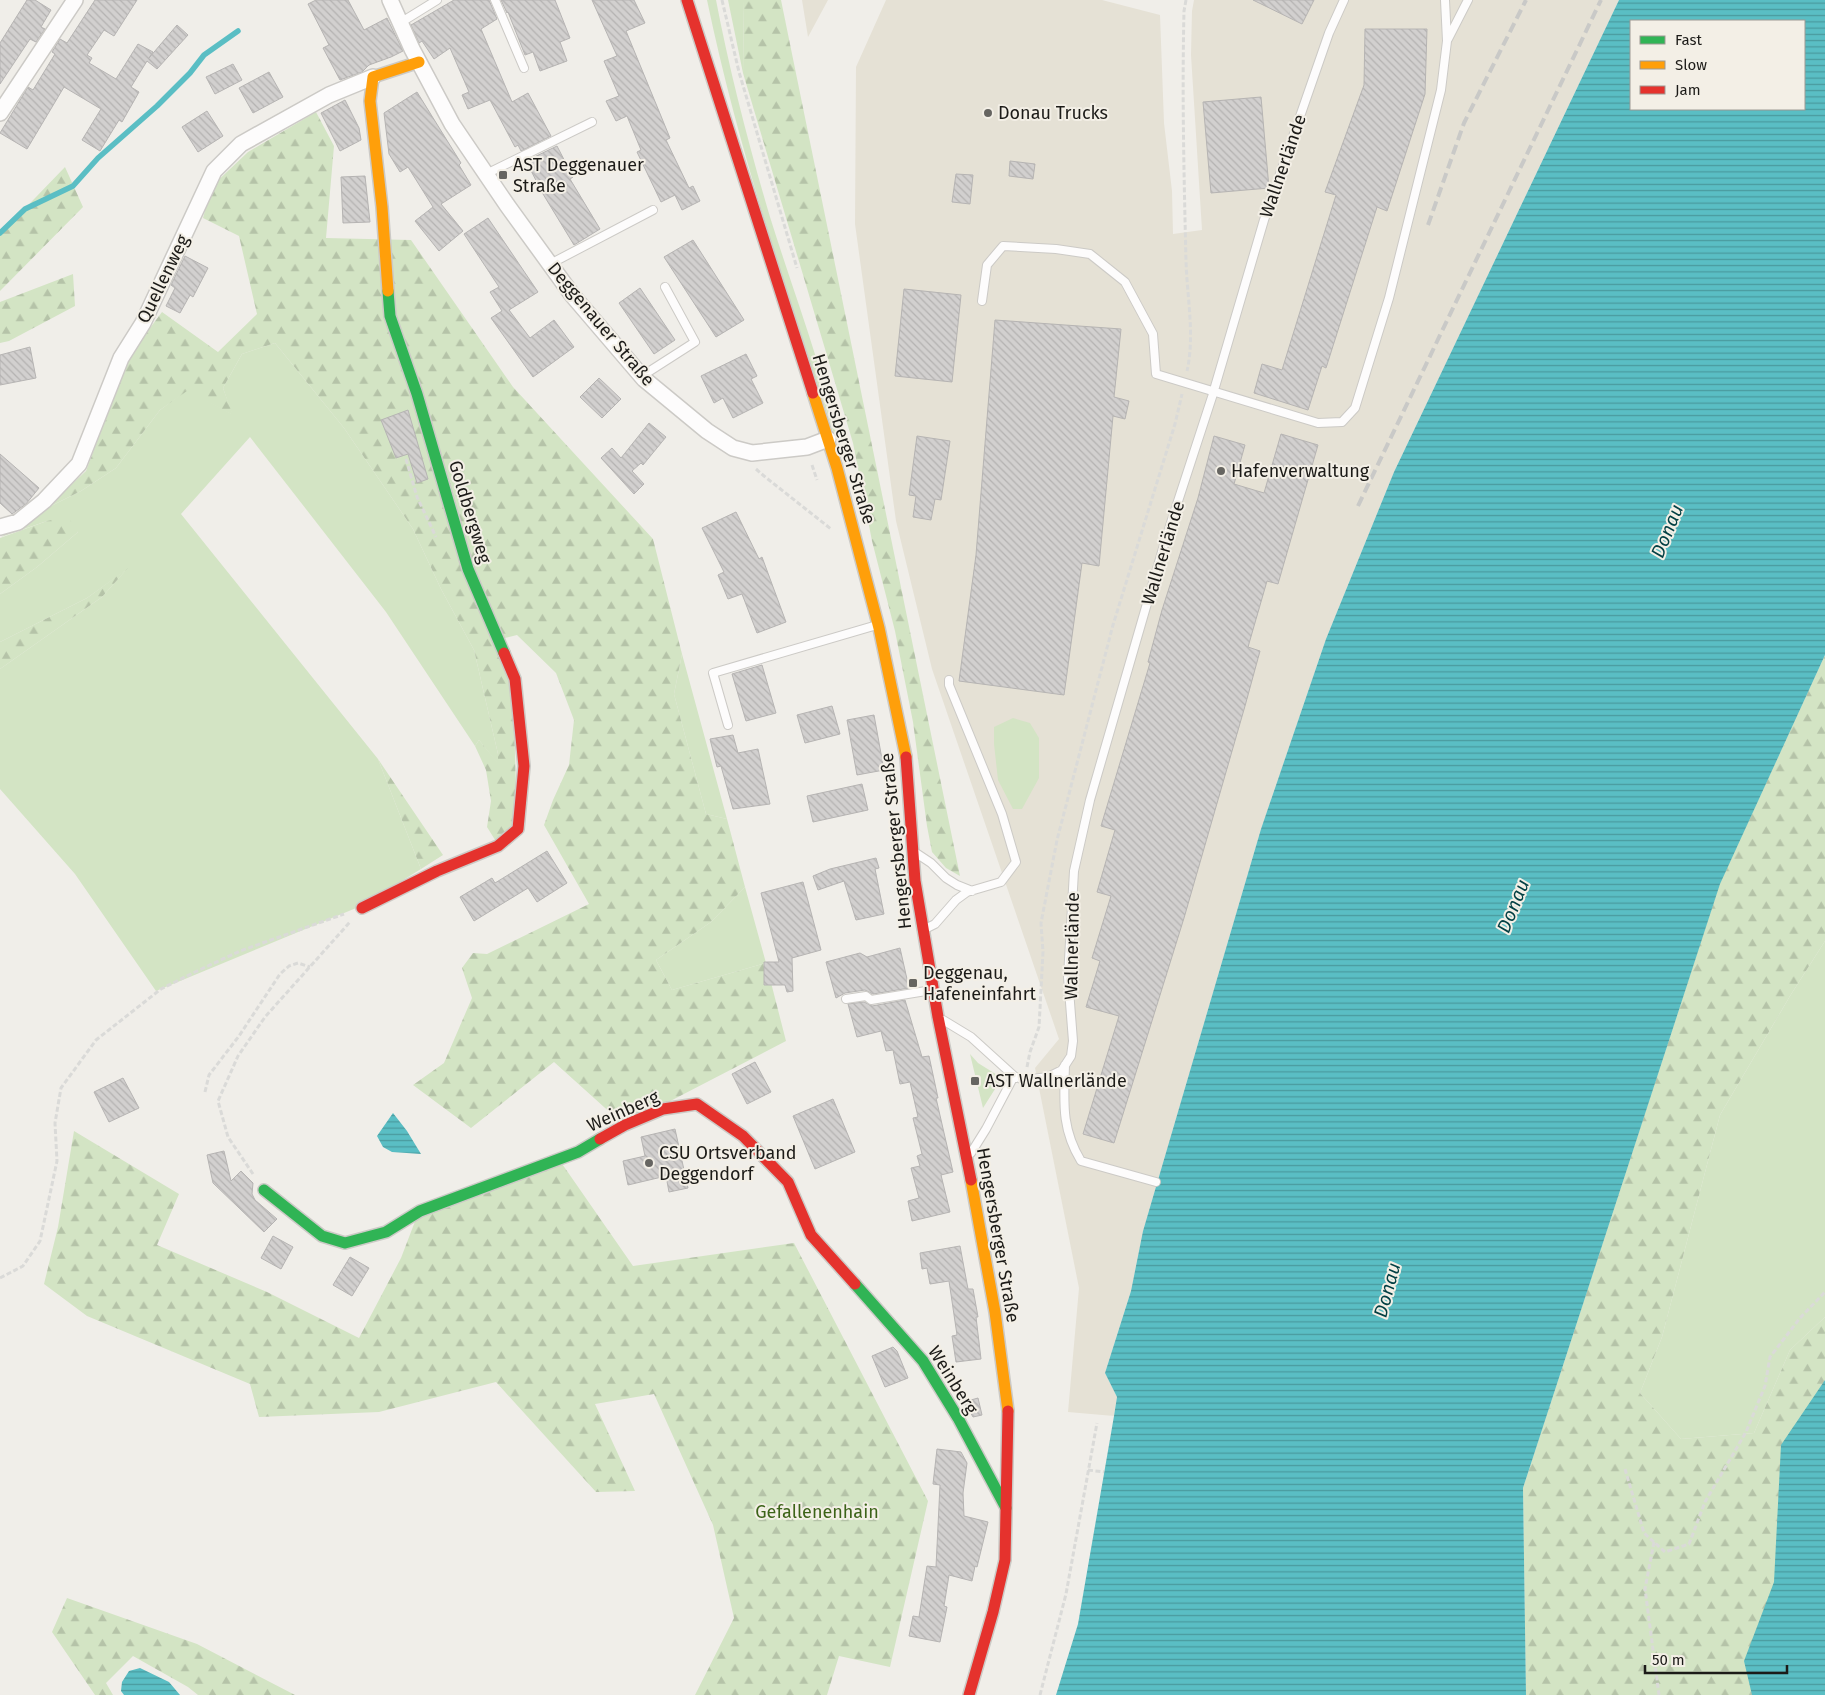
<svg xmlns="http://www.w3.org/2000/svg" width="1825" height="1695" font-family="'Fira Sans',sans-serif">
<style>
.built{fill:#e5e1d5}
.grass{fill:#d3e4c4}
.forest{fill:url(#forest-firs)}
.water{fill:url(#water-rules);fill-rule:evenodd}
.lines{fill:none;stroke-linecap:round;stroke-linejoin:round}
.stream{stroke:#5abec4;stroke-width:5.5}
.building{fill:url(#building-back-hatch);stroke:#b6b4b3}
.lane-casing{stroke:#cccac6;stroke-width:10}
.street-casing{stroke:#cccac6;stroke-width:18}
.fast-casing{stroke:#cccac6;stroke-width:14}
.slow-casing{stroke:#cccac6;stroke-width:14}
.jam-casing{stroke:#cccac6;stroke-width:14}
.path{stroke:#dadad8;stroke-width:3;stroke-dasharray:5 2.5;stroke-linecap:butt}
.lane{stroke:#fdfcfc;stroke-width:8}
.street{stroke:#fdfcfc;stroke-width:15}
.fast{stroke:#30b455;stroke-width:11}
.slow{stroke:#ff9f0a;stroke-width:11}
.jam{stroke:#e5322d;stroke-width:11}
.rail{stroke:#c9c9c7;stroke-width:4;stroke-dasharray:10 5;stroke-linecap:butt}
.poi-dot{fill:#666561;stroke:#f3efe6;stroke-width:2}
.labels{text-anchor:middle;dominant-baseline:central;stroke-width:4;stroke-linejoin:round;paint-order:stroke}
.poi-label{font-size:18px;fill:#1c1b18;stroke:#f3efe6;text-anchor:start}
.street-label{font-size:18px;fill:#1c1b18;stroke:#f3efe6}
.park-label{font-size:18px;fill:#3c6318;stroke:#f3efe6}
.water-label{font-size:19px;font-style:italic;fill:#034044;stroke:#f3efe6}
</style>
<defs>
<pattern id="forest-firs" width="22" height="20" patternUnits="userSpaceOnUse" patternTransform="scale(1.25)"><rect width="22" height="20" fill="#d3e4c4"/><path d="M5 1l3.5 6h-7zM16 11l3.5 6h-7z" fill="#b5c3a8"/></pattern>
<pattern id="water-rules" width="6" height="5" patternUnits="userSpaceOnUse" patternTransform="scale(1.25)"><rect width="6" height="5" fill="#5abec4"/><path d="M0 2.5h6" fill="none" stroke="#4a9a9e"/></pattern>
<pattern id="building-back-hatch" width="6" height="6" patternUnits="userSpaceOnUse" patternTransform="scale(1.25)"><rect width="6" height="6" fill="#d2d0cf"/><path d="M-1 5l2 2M0 0l6 6M5-1l2 2" fill="none" stroke="#b4b2b1"/></pattern>
</defs>
<rect width="100%" height="100%" fill="#f0eee9"/>
<path class="built" d="M 802,0 L 828,0 L 808,37 Z
M 886,0 L 1102,0 L 1160,15 L 1164,123 L 1172,191 L 1173,234 L 1202,230 L 1191,55 L 1192,11 L 1194,0 L 1619,0 L 1394,472 L 1326,639 L 1261,829 L 1143,1231 L 1131,1291 L 1105,1373 L 1117,1397 L 1114,1416 L 1068,1412 L 1079,1288 L 1035,1068 L 1059,1039 L 932,669 L 896,521 L 855,224 L 856,67 Z"/>
<path class="grass" d="M 707,0 L 716,0 C 730,73 749,146 770,217 C 796,300 828,382 845,467 C 794,313 740,159 707,0 Z
M 728,0 L 744,0 L 743,73 Z
M 275,343 L 344,428 L 413,529 L 441,589 L 474,650 L 498,754 L 498,764 L 479,740 L 475,746 L 386,612 L 250,437 L 181,514 L 378,759 L 421,869 L 361,906 L 156,991 L 75,874 L 0,789 L 0,669 L 102,597 L 126,570 L 87,598 L 0,642 L 0,594 L 37,567 L 78,532 L 47,521 L 1,537 L 45,509 L 81,491 L 116,468 L 160,410 L 187,390 L 232,414 L 223,388 L 242,354 Z
M 682,654 L 727,819 L 706,814 L 674,694 Z
M 1013,718 L 1030,723 L 1039,738 L 1039,778 L 1022,809 L 1013,809 L 998,780 L 994,744 L 994,727 Z
M 745,887 L 766,963 L 672,990 L 656,960 L 711,922 Z
M 1825,941 L 1825,1317 L 1790,1350 L 1754,1433 L 1681,1439 L 1640,1393 L 1662,1337 L 1720,1115 L 1790,996 Z
M 970,1054 L 978,1063 L 1002,1078 L 983,1108 Z"/>
<path class="forest" d="M 744,0 L 781,0 L 960,876 L 946,868 L 932,852 L 927,826 L 913,722 L 895,631 L 872,541 L 853,443 L 743,73 Z
M 316,112 L 334,146 L 326,238 L 411,240 L 513,387 L 653,539 L 682,654 L 674,694 L 706,814 L 727,819 L 745,887 L 711,922 L 656,960 L 672,990 L 766,963 L 786,1041 L 624,1125 L 554,1062 L 471,1128 L 413,1085 L 444,1063 L 472,998 L 462,968 L 473,953 L 487,954 L 589,904 L 544,825 L 553,800 L 569,765 L 574,720 L 556,673 L 517,635 L 497,640 L 513,679 L 517,828 L 497,843 L 487,827 L 491,801 L 486,770 L 475,746 L 479,740 L 498,763 L 498,754 L 474,650 L 441,589 L 413,529 L 344,428 L 275,343 L 242,354 L 223,388 L 233,415 L 187,391 L 160,410 L 116,468 L 81,491 L 45,509 L 86,471 L 129,356 L 162,312 L 218,352 L 257,314 L 239,236 L 203,218 L 211,187 L 248,152 Z
M 65,167 L 83,207 L 0,291 L 0,229 L 8,226 Z
M 73,274 L 75,306 L 9,341 L 0,343 L 0,302 Z
M 68,517 L 78,532 L 37,567 L 0,594 L 0,538 L 47,521 Z
M 128,568 L 102,597 L 0,669 L 0,642 L 87,598 Z
M 1825,655 L 1825,941 L 1790,996 L 1720,1115 L 1662,1337 L 1640,1393 L 1681,1439 L 1754,1433 L 1790,1350 L 1825,1317 L 1825,1695 L 1526,1695 L 1523,1488 L 1720,883 Z
M 378,759 L 443,855 L 421,869 Z
M 74,1131 L 179,1194 L 157,1245 L 267,1292 L 359,1338 L 401,1258 L 419,1211 L 558,1158 L 633,1266 L 794,1243 L 928,1501 L 890,1667 L 839,1656 L 827,1695 L 695,1695 L 734,1618 L 713,1525 L 654,1394 L 595,1404 L 635,1491 L 596,1492 L 496,1382 L 379,1412 L 259,1417 L 250,1384 L 87,1316 L 44,1284 L 58,1227 Z
M 67,1598 L 197,1644 L 295,1695 L 198,1695 L 188,1687 L 133,1656 L 106,1683 L 113,1695 L 95,1695 L 52,1632 Z"/>
<path class="water" d="M 1619,0 L 1825,0 L 1825,655 L 1720,884 L 1523,1488 L 1526,1695 L 1056,1695 L 1078,1624 L 1114,1416 L 1117,1397 L 1105,1373 L 1131,1291 L 1143,1231 L 1261,829 L 1326,639 L 1394,472 ZM 1631,21 L 1804,21 L 1804,109 L 1631,109 Z
M 393,1113 L 407,1131 L 421,1154 L 392,1152 L 383,1147 L 377,1136 Z
M 1825,1380 L 1825,1695 L 1752,1695 L 1744,1661 L 1774,1582 L 1781,1445 Z
M 140,1668 L 169,1682 L 180,1695 L 124,1695 L 121,1691 L 122,1682 L 129,1671 Z"/>
<g class="lines">
<path class="stream" d="M 0,233 L 25,209 L 73,186 L 98,158 L 157,106 L 190,73 L 204,55 L 238,31"/>
</g>
<path class="building" d="M 27,0 L 35,0 L 51,10 L 41,27 L 45,29 L 36,42 L 30,39 L 0,84 L 0,43 Z
M 95,0 L 137,0 L 114,36 L 104,30 L 87,55 L 92,58 L 89,63 L 116,79 L 138,44 L 153,52 L 149,58 L 177,25 L 188,35 L 157,69 L 147,61 L 131,87 L 139,92 L 122,122 L 119,120 L 100,151 L 82,140 L 101,109 L 64,87 L 27,149 L 0,133 L 28,87 L 33,90 L 55,54 L 52,52 L 60,39 L 67,43 Z
M 316,0 L 348,0 L 364,30 L 387,18 L 403,51 L 391,57 L 369,65 L 362,72 L 340,80 L 323,48 L 329,45 L 308,4 Z
M 454,0 L 489,0 L 497,19 L 481,29 L 512,102 L 528,93 L 551,136 L 521,151 L 518,145 L 515,147 L 490,100 L 468,109 L 462,95 L 469,92 L 450,48 L 434,59 L 422,41 L 419,43 L 411,25 Z
M 501,0 L 555,0 L 570,38 L 560,42 L 567,61 L 540,71 L 533,52 L 525,55 L 508,12 L 507,13 Z
M 592,0 L 634,0 L 645,23 L 626,31 L 670,138 L 666,140 L 689,188 L 693,186 L 700,201 L 682,210 L 675,195 L 661,202 L 637,152 L 641,150 L 627,116 L 616,121 L 606,101 L 619,96 L 604,61 L 617,56 Z
M 1253,0 L 1314,0 L 1302,24 Z
M 1365,29 L 1427,29 L 1425,94 L 1387,211 L 1377,207 L 1326,368 L 1322,366 L 1308,410 L 1254,393 L 1262,364 L 1282,370 L 1336,195 L 1325,192 L 1364,85 Z
M 233,64 L 242,80 L 215,94 L 206,77 Z
M 269,72 L 283,97 L 253,113 L 239,88 Z
M 417,92 L 461,163 L 459,165 L 471,185 L 441,204 L 463,231 L 439,251 L 415,221 L 433,207 L 408,167 L 400,172 L 389,154 L 384,113 Z
M 1261,97 L 1269,188 L 1211,193 L 1203,102 Z
M 345,100 L 359,128 L 361,140 L 340,151 L 321,113 Z
M 207,111 L 223,136 L 198,152 L 182,127 Z
M 557,146 L 573,177 L 570,179 L 600,229 L 574,245 L 543,194 L 526,161 Z
M 1010,161 L 1035,164 L 1033,179 L 1009,176 Z
M 956,174 L 973,175 L 970,204 L 952,202 Z
M 365,176 L 370,222 L 343,223 L 341,177 Z
M 488,218 L 538,292 L 509,310 L 530,338 L 554,320 L 574,347 L 533,377 L 491,318 L 502,311 L 490,292 L 499,287 L 464,234 Z
M 693,240 L 744,320 L 716,337 L 664,257 Z
M 185,256 L 208,268 L 193,297 L 190,295 L 180,313 L 166,306 L 175,288 L 171,285 Z
M 640,288 L 675,340 L 654,354 L 619,303 Z
M 904,289 L 961,295 L 952,382 L 895,376 Z
M 995,320 L 1121,329 L 1114,397 L 1129,401 L 1125,419 L 1113,416 L 1099,566 L 1082,563 L 1064,695 L 959,681 L 976,555 Z
M 30,347 L 36,378 L 0,385 L 0,355 Z
M 746,354 L 757,376 L 751,379 L 763,403 L 733,418 L 723,398 L 714,403 L 701,376 Z
M 599,378 L 621,399 L 602,418 L 580,397 Z
M 408,410 L 428,479 L 417,483 L 408,454 L 396,458 L 381,420 Z
M 649,423 L 666,437 L 643,465 L 641,463 L 632,471 L 644,484 L 634,494 L 601,458 L 612,448 L 621,458 Z
M 1281,434 L 1318,445 L 1278,584 L 1267,581 L 1248,647 L 1260,651 L 1245,706 L 1184,918 L 1114,1143 L 1083,1134 L 1119,1016 L 1086,1007 L 1100,961 L 1092,958 L 1111,896 L 1097,892 L 1115,830 L 1101,826 L 1150,663 L 1148,662 L 1162,610 L 1198,498 L 1214,436 L 1245,445 L 1234,484 L 1264,493 Z
M 917,436 L 950,441 L 941,500 L 935,499 L 931,520 L 913,517 L 916,496 L 909,495 Z
M 0,454 L 39,488 L 26,504 L 12,514 L 0,503 Z
M 736,512 L 759,559 L 762,557 L 786,622 L 757,633 L 742,594 L 728,599 L 718,575 L 724,572 L 702,528 Z
M 762,665 L 776,713 L 746,721 L 732,674 Z
M 832,706 L 840,734 L 805,743 L 797,715 Z
M 874,715 L 884,770 L 857,775 L 847,720 Z
M 733,735 L 738,753 L 758,749 L 770,804 L 733,809 L 721,766 L 717,767 L 710,739 Z
M 862,784 L 868,810 L 813,822 L 807,796 Z
M 547,851 L 567,883 L 537,902 L 528,888 L 474,921 L 460,897 L 492,878 L 495,883 Z
M 876,858 L 879,868 L 875,869 L 884,914 L 856,920 L 844,881 L 818,890 L 813,876 L 830,869 Z
M 803,882 L 821,950 L 792,958 L 793,991 L 787,992 L 785,985 L 764,985 L 764,962 L 779,962 L 761,893 Z
M 900,948 L 909,988 L 873,994 L 865,990 L 845,993 L 836,998 L 826,962 L 860,953 L 867,957 Z
M 905,1000 L 922,1057 L 929,1056 L 938,1098 L 936,1098 L 953,1172 L 941,1175 L 950,1212 L 912,1221 L 908,1201 L 919,1198 L 911,1168 L 920,1166 L 917,1156 L 922,1154 L 913,1118 L 918,1117 L 910,1082 L 900,1084 L 893,1050 L 886,1051 L 881,1031 L 857,1037 L 848,1004 L 864,1002 L 872,1006 Z
M 755,1062 L 771,1092 L 747,1104 L 732,1074 Z
M 123,1078 L 139,1108 L 109,1122 L 94,1092 Z
M 833,1099 L 855,1152 L 815,1169 L 793,1116 Z
M 675,1129 L 688,1188 L 669,1192 L 666,1176 L 628,1185 L 623,1161 L 645,1156 L 641,1137 Z
M 224,1151 L 231,1181 L 241,1171 L 253,1183 L 252,1194 L 255,1200 L 277,1219 L 264,1232 L 213,1183 L 207,1155 Z
M 273,1236 L 293,1247 L 281,1269 L 261,1258 Z
M 960,1246 L 968,1289 L 973,1289 L 978,1317 L 976,1317 L 981,1359 L 956,1362 L 952,1336 L 957,1335 L 949,1281 L 930,1284 L 927,1268 L 922,1269 L 920,1253 Z
M 350,1257 L 369,1268 L 352,1296 L 333,1285 Z
M 893,1347 L 897,1351 L 908,1378 L 885,1387 L 872,1356 Z
M 978,1398 L 982,1415 L 973,1417 L 964,1402 Z
M 937,1449 L 961,1452 L 967,1463 L 963,1493 L 964,1516 L 988,1522 L 977,1567 L 975,1566 L 972,1581 L 949,1575 L 944,1606 L 947,1607 L 940,1642 L 909,1636 L 913,1616 L 919,1617 L 927,1566 L 936,1567 L 940,1485 L 933,1484 Z"/>
<g class="lines">
<g class="lane-casing">
<path id="lane" d="M 495,0 L 524,68
M 400,23 L 437,0
M 1448,39 L 1468,0
M 486,174 L 592,122
M 550,264 L 653,210
M 982,301 L 987,265 L 1003,246 L 1056,249 L 1090,254 L 1125,282 L 1153,334 L 1156,374 L 1318,423 L 1342,422 L 1355,408 L 1389,298 L 1441,90 L 1447,41 L 1445,0
M 642,376 L 695,342 L 665,287
M 728,725 L 713,673 L 877,625
M 916,853 L 931,863 L 946,878 L 957,885 L 972,891
M 925,929 L 935,924 L 956,900 L 967,892 L 1001,882 L 1016,862 L 1002,814 L 949,685 L 949,680
M 846,999 L 866,996 L 871,1000 L 932,990
M 943,1020 L 971,1037 L 1014,1076 L 1024,1080 L 1048,1077 L 1062,1070 L 1071,1056 L 1073,1041 L 1068,977 L 1074,871 L 1090,800 L 1166,538 L 1212,397 L 1264,220 L 1329,33 L 1344,0
M 1065,1065 C 1064,1102 1061,1128 1081,1161 L 1156,1182
M 971,1153 L 986,1129 L 1014,1076"/>
</g>
<g class="street-casing">
<path id="street" d="M 390,0 L 412,49 L 452,124 L 507,205 L 573,296 L 644,379 L 707,431 L 733,448 L 752,453 L 807,447 L 828,439
M 0,113 L 75,0
M 0,527 L 18,522 L 44,501 L 79,464 L 121,358 L 143,323 L 214,171 L 241,144 L 329,95 L 373,77"/>
</g>
<g class="fast-casing">
<path id="fast" d="M 388,291 L 390,316 L 417,394 L 468,569 L 504,653
M 264,1190 L 322,1236 L 345,1243 L 386,1232 L 420,1211 L 578,1152 L 600,1139
M 855,1284 L 923,1361 L 958,1418 L 1006,1508"/>
</g>
<g class="slow-casing">
<path id="slow" d="M 388,291 L 382,207 L 370,101 L 373,77 L 419,62
M 813,393 L 837,468 L 879,628 L 906,757
M 971,1180 L 995,1312 L 1008,1411"/>
</g>
<g class="jam-casing">
<path id="jam" d="M 687,0 L 813,393
M 906,757 L 915,881 L 938,1017 L 971,1180
M 362,908 L 437,871 L 498,846 L 518,829 L 524,766 L 515,679 L 504,653
M 600,1139 L 625,1125 L 663,1109 L 697,1104 L 743,1136 L 788,1182 L 811,1235 L 855,1284
M 969,1695 L 993,1612 L 1005,1560 L 1008,1411"/>
</g>
<path class="path" d="M 722,0 L 739,72 L 797,268
M 1186,0 L 1184,11 C 1182,94 1184,178 1186,261 C 1187,297 1195,336 1187,371
M 406,459 L 417,497 L 436,537
M 812,465 L 817,480
M 756,469 L 764,476 L 831,529
M 1027,1067 L 1030,1052 L 1039,1027 L 1043,952 L 1041,923 L 1057,840 L 1113,625 L 1175,424 L 1182,394
M 205,1092 L 209,1075 L 239,1036 L 280,974 L 289,966 L 298,963 L 310,967
M 253,1174 L 228,1137 L 218,1101 L 238,1056 L 265,1017 L 350,922
M 0,1278 L 23,1266 L 40,1241 L 57,1161 L 55,1123 L 61,1088 L 96,1040 L 161,989 L 195,972 L 240,951 L 344,914
M 1625,1469 L 1644,1533 L 1665,1552 L 1689,1544 L 1705,1502 L 1746,1432 L 1765,1386 L 1770,1357 L 1800,1318 L 1825,1292
M 1088,1470 L 1104,1472
M 1654,1542 L 1645,1589 L 1659,1695
M 1040,1695 L 1066,1594 L 1097,1423"/>
<use href="#lane" class="lane"/>
<use href="#street" class="street"/>
<use href="#fast" class="fast"/>
<use href="#slow" class="slow"/>
<use href="#jam" class="jam"/>
<path class="rail" d="M 1428,225 L 1464,123 L 1526,0
M 1358,506 L 1601,0"/>
</g>
<g class="poi-dot">
<circle cx="988" cy="113" r="5"/>
<rect x="498" y="170" width="10" height="10" rx="2.5"/>
<circle cx="1221" cy="471" r="5"/>
<rect x="908" y="978" width="10" height="10" rx="2.5"/>
<rect x="970" y="1076" width="10" height="10" rx="2.5"/>
<circle cx="649" cy="1163" r="5"/>
</g>
<g class="labels">
<g class="poi-label">
<text x="998" y="113">Donau Trucks</text>
<text x="513" y="165">AST Deggenauer<tspan x="513" dy="21">Straße</tspan></text>
<text x="1231" y="471">Hafenverwaltung</text>
<text x="923" y="973">Deggenau,<tspan x="923" dy="21">Hafeneinfahrt</tspan></text>
<text x="985" y="1081">AST Wallnerlände</text>
<text x="659" y="1153">CSU Ortsverband<tspan x="659" dy="21">Deggendorf</tspan></text>
</g>
<g class="street-label">
<text transform="translate(1283 166) rotate(-71)">Wallnerlände</text>
<text transform="translate(163 279) rotate(-64)">Quellenweg</text>
<text transform="translate(601 324) rotate(50)">Deggenauer Straße</text>
<text transform="translate(844 439) rotate(73)">Hengersberger Straße</text>
<text transform="translate(470 512) rotate(73)">Goldbergweg</text>
<text transform="translate(1163 553) rotate(-73)">Wallnerlände</text>
<text transform="translate(896 841) rotate(-96)">Hengersberger Straße</text>
<text transform="translate(1072 946) rotate(-89)">Wallnerlände</text>
<text transform="translate(623 1111) rotate(-24)">Weinberg</text>
<text transform="translate(998 1235) rotate(80)">Hengersberger Straße</text>
<text transform="translate(953 1380) rotate(58)">Weinberg</text>
</g>
<g class="park-label">
<text x="817" y="1512">Gefallenenhain</text>
</g>
<g class="water-label">
<text transform="translate(1667 531) rotate(-68)">Donau</text>
<text transform="translate(1513 906) rotate(-68)">Donau</text>
<text transform="translate(1387 1290) rotate(-75)">Donau</text>
</g>
</g>
<rect x="1630" y="20" width="175" height="90" fill="#f3efe6" stroke="#9d9a94"/>
<rect x="1640" y="36" width="25" height="8" fill="#30b455" stroke="#9d9a94"/>
<text x="1675" y="45" font-size="15" fill="#1c1b18">Fast</text>
<rect x="1640" y="61" width="25" height="8" fill="#ff9f0a" stroke="#9d9a94"/>
<text x="1675" y="70" font-size="15" fill="#1c1b18">Slow</text>
<rect x="1640" y="86" width="25" height="8" fill="#e5322d" stroke="#9d9a94"/>
<text x="1675" y="95" font-size="15" fill="#1c1b18">Jam</text>
<path d="M1645 1665v8h142v-8" fill="none" stroke="#1c1b18" stroke-width="2.5"/>
<text x="1652" y="1665" font-size="15" fill="#1c1b18" stroke="#f3efe6" stroke-width="4" paint-order="stroke">50 m</text>
</svg>
